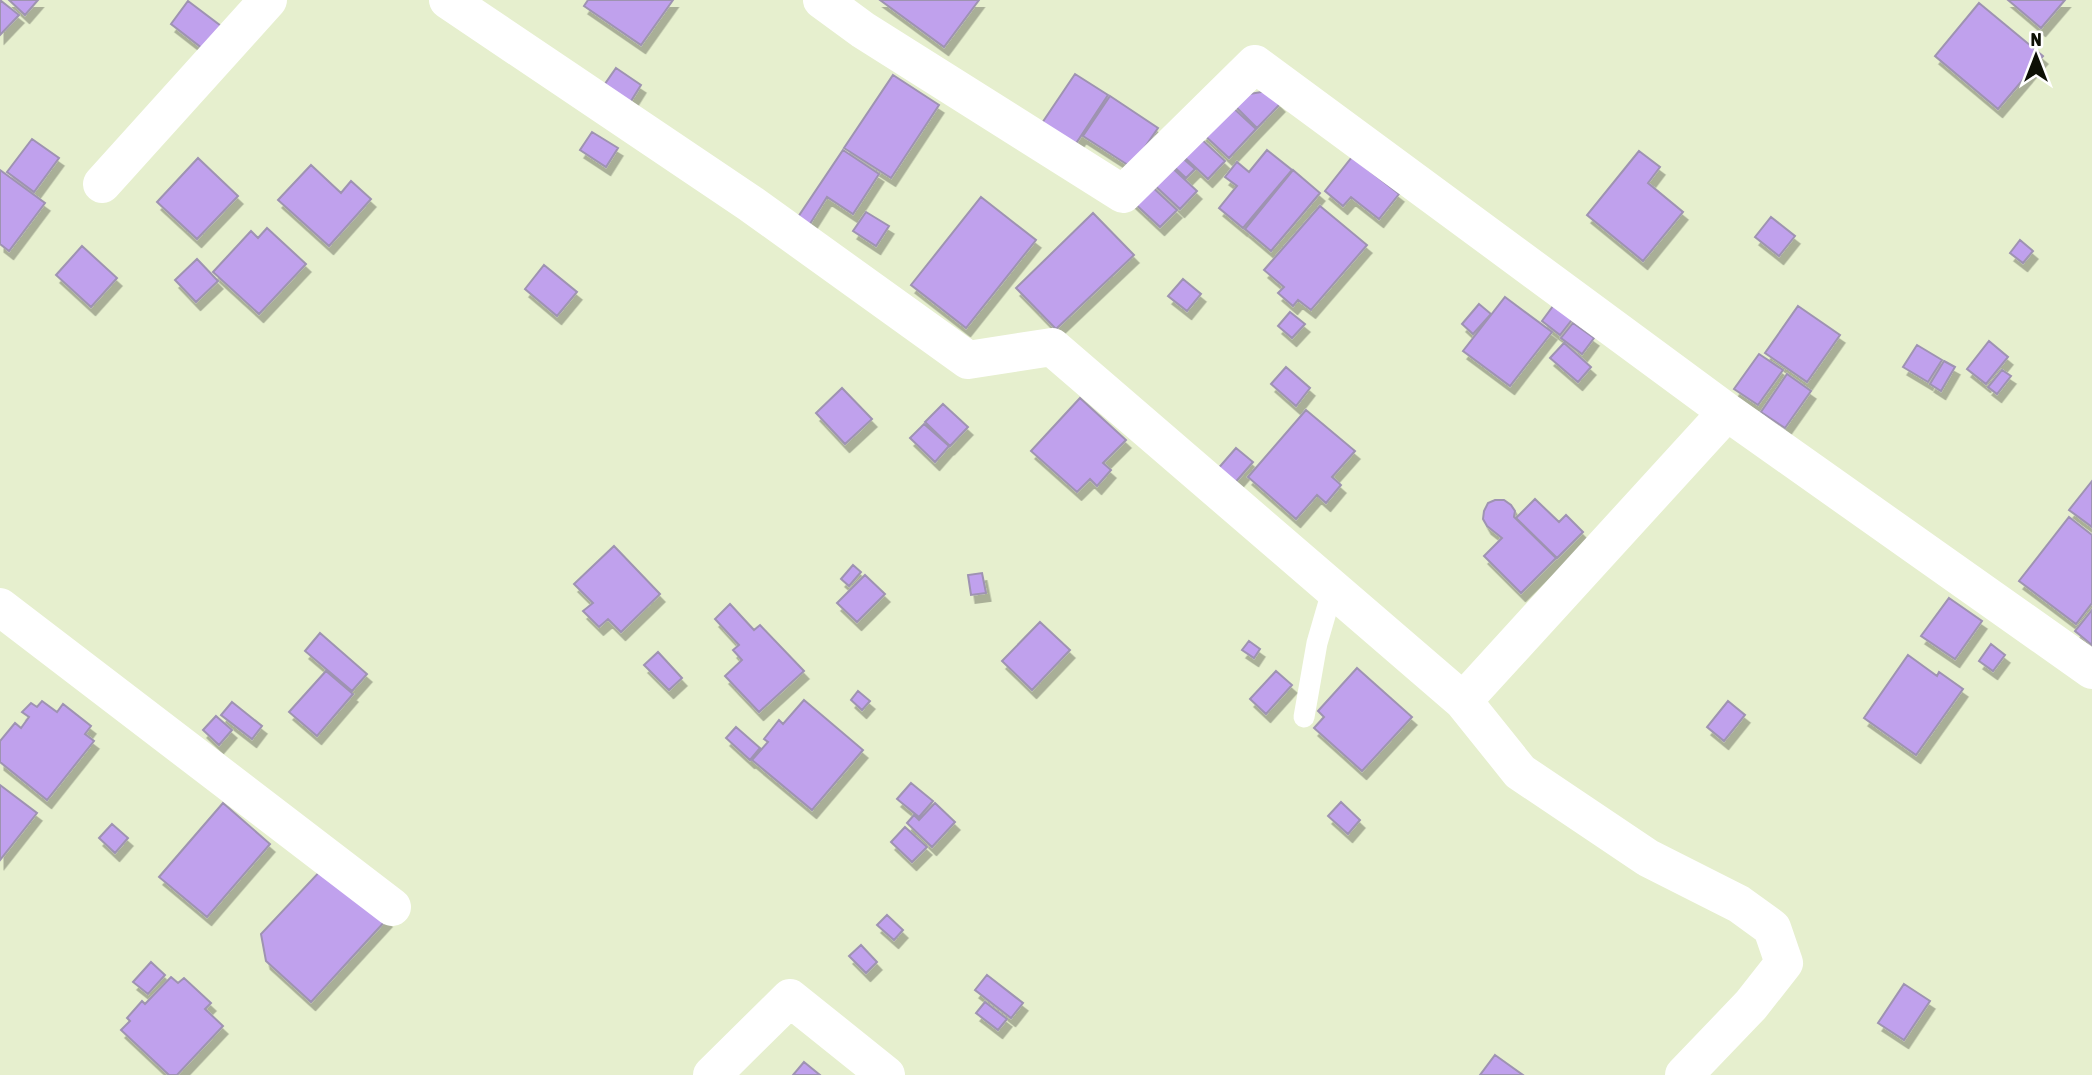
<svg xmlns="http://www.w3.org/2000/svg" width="2092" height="1075" font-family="'Asap Condensed',sans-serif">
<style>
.building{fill:#c0a1ed;stroke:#9e93b1;stroke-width:2;filter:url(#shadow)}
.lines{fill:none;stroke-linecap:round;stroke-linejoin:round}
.service{stroke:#fff;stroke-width:21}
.minor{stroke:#fff;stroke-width:38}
</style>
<defs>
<filter id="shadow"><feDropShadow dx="4.5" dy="8" stdDeviation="0" flood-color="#0004"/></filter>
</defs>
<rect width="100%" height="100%" fill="#e6efce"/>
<path class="building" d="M 0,0 L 19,15 L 0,35 Z
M 9,0 L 38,0 L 25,15 Z
M 588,0 L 673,0 L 641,45 L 584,6 Z
M 880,0 L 979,0 L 944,47 Z
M 2008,0 L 2065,0 L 2041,28 Z
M 188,1 L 225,29 L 207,52 L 171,24 Z
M 1979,3 L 2043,56 L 1998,109 L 1935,56 Z
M 616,68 L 641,85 L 626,109 L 600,91 Z
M 1075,74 L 1108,95 L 1069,154 L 1036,132 Z
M 893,75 L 939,105 L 891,178 L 844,148 Z
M 1267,91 L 1280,104 L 1257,128 L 1232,103 L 1238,96 Z
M 1110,96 L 1158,128 L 1131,167 L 1083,136 Z
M 1229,104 L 1256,129 L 1229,158 L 1202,133 Z
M 592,132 L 618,148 L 606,167 L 580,150 Z
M 1198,136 L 1225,161 L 1208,179 L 1181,154 Z
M 32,139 L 59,158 L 34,192 L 7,172 Z
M 843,150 L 879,174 L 853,214 L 827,197 L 808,227 L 796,220 Z
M 1267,150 L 1292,170 L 1243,228 L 1219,208 L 1237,186 L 1225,177 L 1237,162 L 1249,172 Z
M 1639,151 L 1660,167 L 1648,183 L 1683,212 L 1643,261 L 1587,215 Z
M 1178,154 L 1195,169 L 1186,178 L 1170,163 Z
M 1352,157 L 1399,194 L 1379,219 L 1351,197 L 1343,206 L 1325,191 Z
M 198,158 L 238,196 L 197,239 L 157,202 Z
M 1167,163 L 1197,191 L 1180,209 L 1150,181 Z
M 311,165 L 341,193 L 351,181 L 371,199 L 329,246 L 278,200 Z
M 0,170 L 45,203 L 9,251 L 0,244 Z
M 1293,170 L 1320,193 L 1271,251 L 1245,229 Z
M 1148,183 L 1177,210 L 1160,227 L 1131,200 Z
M 981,197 L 1036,240 L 966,328 L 911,285 Z
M 1320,206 L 1367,245 L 1311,310 L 1298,300 L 1293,306 L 1278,293 L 1284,287 L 1264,270 Z
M 866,212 L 889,226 L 876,246 L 853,231 Z
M 1093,213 L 1134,255 L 1056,329 L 1016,288 Z
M 1771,217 L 1795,236 L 1779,256 L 1755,237 Z
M 267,228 L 306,264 L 259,314 L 213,272 L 251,231 L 258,238 Z
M 2020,240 L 2033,251 L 2023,263 L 2010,253 Z
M 82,246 L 117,278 L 91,307 L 56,275 Z
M 197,259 L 218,281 L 196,302 L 175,280 Z
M 544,265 L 577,292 L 557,316 L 525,289 Z
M 1183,279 L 1201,294 L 1187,311 L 1168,296 Z
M 1505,297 L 1552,332 L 1510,386 L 1463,351 Z
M 1556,302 L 1574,317 L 1560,335 L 1542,321 Z
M 1479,304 L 1491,314 L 1473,334 L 1462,324 Z
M 1798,306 L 1840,335 L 1807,382 L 1765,353 Z
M 1290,312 L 1305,324 L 1292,338 L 1278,326 Z
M 1573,323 L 1594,338 L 1582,354 L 1561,338 Z
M 1989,341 L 2008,357 L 1986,384 L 1967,369 Z
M 1564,343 L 1591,367 L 1578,382 L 1550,358 Z
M 1917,345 L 1942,360 L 1928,382 L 1903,367 Z
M 1759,354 L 1783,370 L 1758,405 L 1734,389 Z
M 1944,361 L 1955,367 L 1941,391 L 1930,384 Z
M 1286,367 L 1310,388 L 1296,406 L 1271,384 Z
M 2002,370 L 2011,376 L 1997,394 L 1988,387 Z
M 1787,374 L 1811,391 L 1785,428 L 1761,412 Z
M 842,388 L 872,419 L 845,444 L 816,413 Z
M 1080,398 L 1126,440 L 1103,463 L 1111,470 L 1097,486 L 1090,479 L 1077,492 L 1031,451 Z
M 943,404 L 968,427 L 950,446 L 925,422 Z
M 1306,410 L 1355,451 L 1332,477 L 1341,485 L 1326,503 L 1317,495 L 1296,519 L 1248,477 Z
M 924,424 L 949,446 L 935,462 L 910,438 Z
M 1236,448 L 1253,462 L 1233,485 L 1216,471 Z
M 2092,481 L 2092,527 L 2069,510 Z
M 1535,499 L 1559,522 L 1566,515 L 1583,532 L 1557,558 L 1516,518 Z
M 1495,500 L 1504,500 L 1511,505 L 1515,511 L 1514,517 L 1556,558 L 1521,593 L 1484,556 L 1502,538 L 1487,526 L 1483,519 L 1484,511 L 1488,503 Z
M 2069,517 L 2092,535 L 2092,603 L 2076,624 L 2019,581 Z
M 614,546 L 660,594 L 621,632 L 608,619 L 599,627 L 583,611 L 593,603 L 574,584 Z
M 853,565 L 861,572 L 849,586 L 841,579 Z
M 982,573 L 986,593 L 971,595 L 968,575 Z
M 865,575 L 885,594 L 857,622 L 837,603 Z
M 1949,598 L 1982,621 L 1955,659 L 1921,636 Z
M 730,604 L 754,630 L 760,625 L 804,671 L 759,712 L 725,676 L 742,660 L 733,650 L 739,645 L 715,619 Z
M 2092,610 L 2092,645 L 2075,631 Z
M 1040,622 L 1070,650 L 1032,690 L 1002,661 Z
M 320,633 L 367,674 L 352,691 L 305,651 Z
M 1249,641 L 1260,649 L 1254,658 L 1242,650 Z
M 1991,644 L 2005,655 L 1993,671 L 1979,661 Z
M 658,652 L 682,678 L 669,690 L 644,665 Z
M 1908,655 L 1937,676 L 1939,672 L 1963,689 L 1916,755 L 1864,718 Z
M 1357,668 L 1412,717 L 1362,771 L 1314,728 L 1324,717 L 1318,711 Z
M 326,671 L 353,694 L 317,736 L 289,712 Z
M 1276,671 L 1292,685 L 1266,714 L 1250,699 Z
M 858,691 L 870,701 L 862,710 L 851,700 Z
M 804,700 L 863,750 L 812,810 L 752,760 L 768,742 L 764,739 L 779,720 L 783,724 Z
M 42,701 L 57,712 L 63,704 L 91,726 L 85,734 L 94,741 L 47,800 L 0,762 L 0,741 L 15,723 L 21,728 L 29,717 L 22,712 L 31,703 L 37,707 Z
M 1728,701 L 1745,715 L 1724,741 L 1707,727 Z
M 232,702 L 262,726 L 252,739 L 221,715 Z
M 216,716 L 232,730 L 219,745 L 203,730 Z
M 736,727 L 760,748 L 750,760 L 726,738 Z
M 911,783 L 933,801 L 919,817 L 897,799 Z
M 0,785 L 37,813 L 0,860 Z
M 1341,802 L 1360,820 L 1348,834 L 1328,816 Z
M 223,803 L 270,844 L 207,917 L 159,877 Z
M 935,803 L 955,822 L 932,847 L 907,823 L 914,815 L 919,820 Z
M 112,824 L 128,838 L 115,853 L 99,838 Z
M 905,827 L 927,847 L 912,862 L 891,842 Z
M 323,868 L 387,919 L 311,1002 L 266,961 L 261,934 Z
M 887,915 L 903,930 L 894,940 L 877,925 Z
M 861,945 L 877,962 L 866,973 L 849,956 Z
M 151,962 L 165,975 L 148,994 L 133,982 Z
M 987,975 L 1023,1003 L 1011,1018 L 975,990 Z
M 171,977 L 178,983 L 184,978 L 211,1003 L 205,1009 L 223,1026 L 177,1075 L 169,1075 L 121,1030 L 130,1021 L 127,1018 L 142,1001 L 145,1004 Z
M 1904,984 L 1930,1001 L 1904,1040 L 1878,1023 Z
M 985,1002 L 1007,1019 L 998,1030 L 976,1013 Z
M 1495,1055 L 1523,1075 L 1480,1075 Z
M 804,1062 L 820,1075 L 793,1075 Z"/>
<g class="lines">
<path class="service" d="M 1304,717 L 1317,643 L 1333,588"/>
<path class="minor" d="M 448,0 L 751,204 L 968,360 L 1052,347 L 1463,701 L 1727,412
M 822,0 L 863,30 L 1123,194 L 1255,64 L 1727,412 L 2092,670
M 102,184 L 268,0
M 0,607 L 392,907
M 1463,701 L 1520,772 L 1648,858 L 1739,904 L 1772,928 L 1784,963 L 1751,1005 L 1684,1075
M 712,1075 L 790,998 L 886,1075"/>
</g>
<g transform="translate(2036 56)" stroke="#ffffff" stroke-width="5" paint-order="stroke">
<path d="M0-5L12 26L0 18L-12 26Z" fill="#0d1005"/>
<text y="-10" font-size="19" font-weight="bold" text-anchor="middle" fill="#0d1005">N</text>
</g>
</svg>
